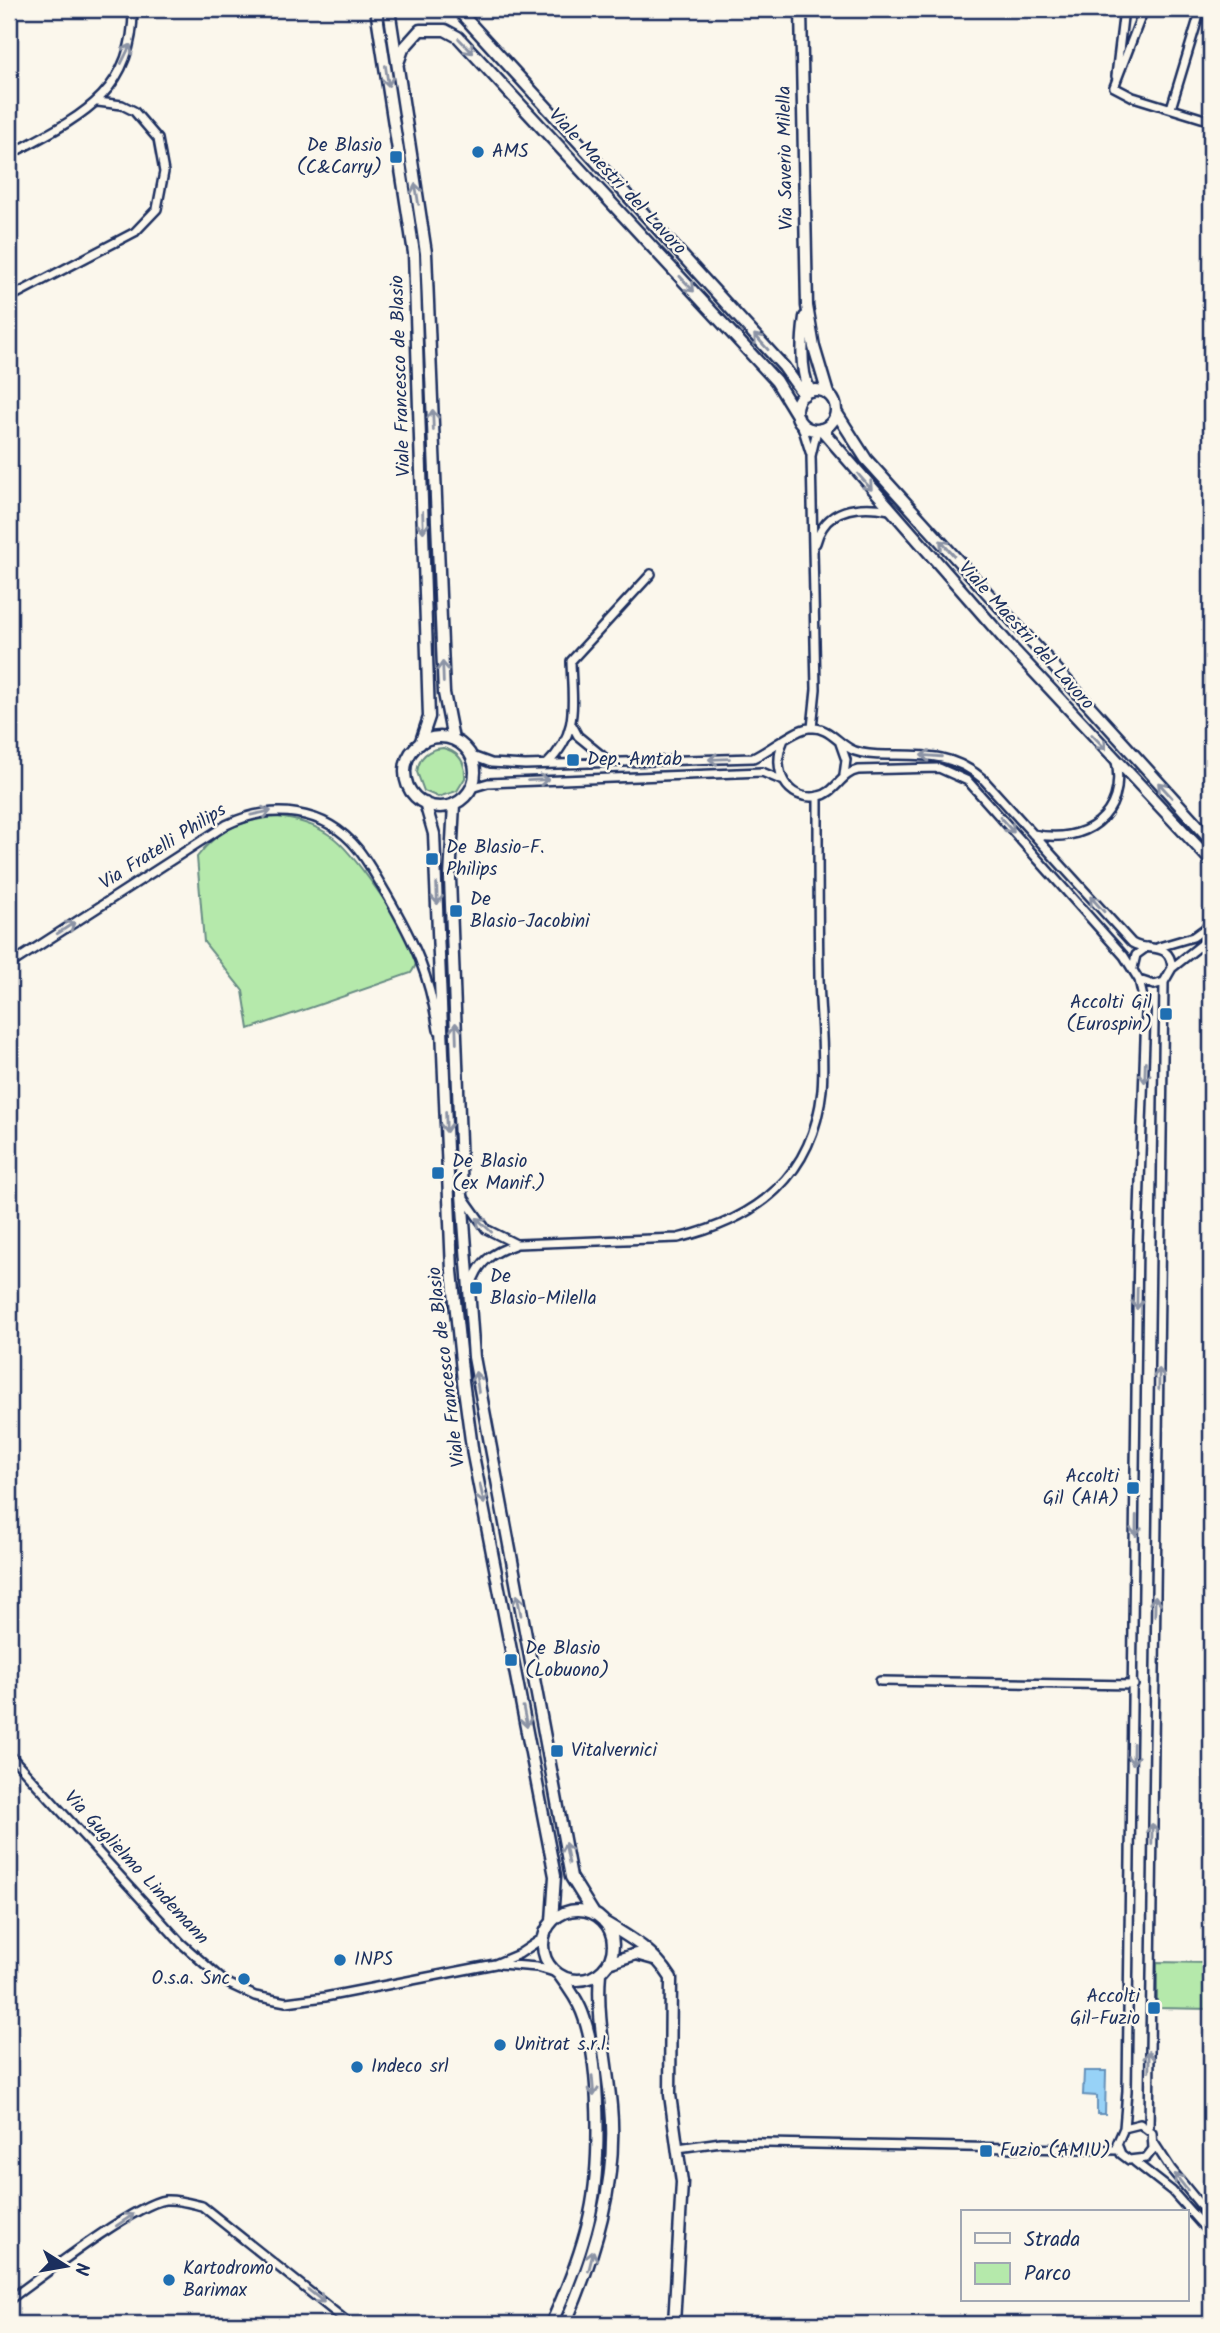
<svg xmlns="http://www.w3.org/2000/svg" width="1220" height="2333" font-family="Kalam,sans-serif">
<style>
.green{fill:#b5e9ab;stroke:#688c84;stroke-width:2}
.water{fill:#97d2f7;stroke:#6591ba;stroke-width:2}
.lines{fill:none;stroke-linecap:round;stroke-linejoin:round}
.minor-casing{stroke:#1b2f5e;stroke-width:12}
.tertiary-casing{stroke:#1b2f5e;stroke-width:15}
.minor{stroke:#fbf7ec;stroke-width:7}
.tertiary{stroke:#fbf7ec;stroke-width:10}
.oneway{stroke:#8b93a5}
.poi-dot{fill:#1f6fb2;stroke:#fbf7ec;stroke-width:2.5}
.labels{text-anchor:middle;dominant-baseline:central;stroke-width:5;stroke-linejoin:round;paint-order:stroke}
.poi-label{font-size:19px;fill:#1b2f5e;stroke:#fbf7ec;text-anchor:start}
.street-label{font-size:19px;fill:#1b2f5e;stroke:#fbf7ec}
</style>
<rect width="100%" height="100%" fill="#fbf7ec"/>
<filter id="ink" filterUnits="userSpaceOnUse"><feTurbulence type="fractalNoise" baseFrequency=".0143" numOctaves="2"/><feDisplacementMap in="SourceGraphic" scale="14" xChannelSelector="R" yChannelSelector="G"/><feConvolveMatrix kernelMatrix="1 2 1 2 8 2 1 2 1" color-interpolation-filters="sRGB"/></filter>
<g filter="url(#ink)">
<path class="green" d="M 443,748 C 459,752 466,762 465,778 L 457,791 L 438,797 L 424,791 L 417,772 C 419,757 428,749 443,748 Z
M 276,817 C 296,819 314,824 331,836 C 352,850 411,934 416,958 C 417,965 414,968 411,973 L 249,1029 L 243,991 L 204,942 L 197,857 C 219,828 240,821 276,817 Z
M 1157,1962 L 1211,1963 L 1211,2009 L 1157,2008 Z"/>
<path class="water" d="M 1084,2071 L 1106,2071 L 1105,2114 L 1097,2114 L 1097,2096 L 1083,2095 Z"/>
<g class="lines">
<g class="minor-casing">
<path id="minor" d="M 1116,76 L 1124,9
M 1114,87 L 1133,97 L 1211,121
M 1114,87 L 1144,9
M 1171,108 L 1201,9
M 9,155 C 75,119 134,96 133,9
M 9,298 L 135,232 L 157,209 L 164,172 L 158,139 L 134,111 L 122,105 L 98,102
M 801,423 L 810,452
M 816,543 C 825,508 858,504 890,510
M 572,725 L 578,736 L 611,763
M 812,728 L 816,689 L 811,456 L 817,430
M 783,742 C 771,768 786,803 819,796 C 836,793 841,773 858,770 L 939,768 L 968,781 L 1124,956 L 1139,980 L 1146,1011 L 1138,1239 L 1127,2091 L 1124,2128 L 1117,2144 L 1121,2154 L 1129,2160 L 1146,2158 L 1153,2149 L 1152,2133 L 1140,2124 L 1124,2128
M 840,743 L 846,760 L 844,775
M 472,756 L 491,763 L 525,765 L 753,758 C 769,751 795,729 809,728 C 830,726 838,745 855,751 C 866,755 877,755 887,755 C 925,755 953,753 983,779 L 1132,943 C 1148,953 1170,940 1172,968 L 1164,982 L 1154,985 L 1139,980
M 547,764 C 580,732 572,703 571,661 L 651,574
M 471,788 L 488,783 L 762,772 L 781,780
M 1033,834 C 1085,845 1127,816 1116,761
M 1159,947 L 1193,937 L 1211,924
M 9,965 L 226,825 C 271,803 325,808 358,849 C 369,863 378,880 387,895 C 415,943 429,974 438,1030
M 1133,968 L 1136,955 L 1147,947
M 1172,968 L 1211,937
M 464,1198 L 486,1229 L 516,1244
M 471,1287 C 478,1261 493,1252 517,1244 L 678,1238 C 758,1219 813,1176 822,1090 C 825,1054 820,1014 819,978 C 818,917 818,857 818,796
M 880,1681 L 1134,1685
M 9,1754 L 181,1943 L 225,1982 L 255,1996 L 286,2002 L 325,1997 L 495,1964 L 519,1954 L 543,1938
M 499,1964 L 537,1967 L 554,1972
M 1149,2130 L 1164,982
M 1154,2143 L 1171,2169 L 1211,2218
M 678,2148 L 721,2142 L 1118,2150
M 1135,2162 L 1172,2191 L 1211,2235
M 9,2300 C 38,2279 135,2204 165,2200 C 178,2199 190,2203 202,2206 L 350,2324"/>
</g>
<g class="tertiary-casing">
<path id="tertiary" d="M 376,9 L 414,253 L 429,717 L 420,744
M 389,9 L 426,253 L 444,693 L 453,739
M 457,9 L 784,367 L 804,395
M 801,9 L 807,306 L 814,347 L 828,394
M 398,63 L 403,49 L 420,30 L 445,30 L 458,37 L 776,381 L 798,417
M 805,317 C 802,339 799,371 810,391
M796 410a20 20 0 1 1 40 0a20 20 0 1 1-40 0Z
M 836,412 L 866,459 L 1211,840
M 821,429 L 1012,648 L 1211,861
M405 772a35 35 0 1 1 70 0a35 35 0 1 1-70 0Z
M 425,803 L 434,834 L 452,1271 L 463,1381 L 473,1455 L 555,1876 L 552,1921
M 454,804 L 450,878 L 462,1194 L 474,1357 L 571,1877 L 594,1914
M543 1945a35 35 0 1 1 70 0a35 35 0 1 1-70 0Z
M 604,1922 C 631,1938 654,1951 671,1978 L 670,2095 L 682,2182 L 674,2324
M 608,1963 L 636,1954 L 654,1959
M 551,2324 C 567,2289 582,2252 590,2214 C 601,2163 601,2061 582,2012 C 577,1999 569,1988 560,1976
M 565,2324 C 595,2256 618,2181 611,2106 C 607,2061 596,2017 600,1973"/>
</g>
<use href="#minor" class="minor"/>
<use href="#tertiary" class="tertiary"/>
</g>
<defs><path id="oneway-shaft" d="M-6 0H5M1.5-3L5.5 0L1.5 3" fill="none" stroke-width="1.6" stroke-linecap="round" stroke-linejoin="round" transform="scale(1.75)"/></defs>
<g class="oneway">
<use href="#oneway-shaft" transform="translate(466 46) rotate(46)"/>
<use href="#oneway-shaft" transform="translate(126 54) rotate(-64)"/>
<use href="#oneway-shaft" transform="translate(387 76) rotate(81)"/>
<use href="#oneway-shaft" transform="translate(417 194) rotate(-99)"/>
<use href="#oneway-shaft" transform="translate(687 284) rotate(47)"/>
<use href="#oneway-shaft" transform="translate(761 342) rotate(-132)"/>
<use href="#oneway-shaft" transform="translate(433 420) rotate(-92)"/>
<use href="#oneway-shaft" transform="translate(865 482) rotate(49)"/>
<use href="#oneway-shaft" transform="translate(423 522) rotate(88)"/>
<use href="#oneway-shaft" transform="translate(947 548) rotate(-132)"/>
<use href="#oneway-shaft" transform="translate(443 672) rotate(-92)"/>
<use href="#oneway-shaft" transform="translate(1099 742) rotate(46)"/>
<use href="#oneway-shaft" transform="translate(931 756) rotate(-176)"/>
<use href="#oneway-shaft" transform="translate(719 759) rotate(178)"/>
<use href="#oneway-shaft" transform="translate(538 780) rotate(-3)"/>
<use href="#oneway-shaft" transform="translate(1165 790) rotate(-132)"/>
<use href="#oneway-shaft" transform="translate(261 813) rotate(-12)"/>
<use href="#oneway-shaft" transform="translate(1007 825) rotate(48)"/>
<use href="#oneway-shaft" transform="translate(437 894) rotate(88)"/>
<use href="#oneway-shaft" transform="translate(1097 904) rotate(-132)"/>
<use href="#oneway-shaft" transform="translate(66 928) rotate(-33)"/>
<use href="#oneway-shaft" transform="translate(456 1033) rotate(-92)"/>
<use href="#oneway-shaft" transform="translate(1145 1072) rotate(92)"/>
<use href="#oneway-shaft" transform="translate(446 1122) rotate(88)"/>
<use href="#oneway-shaft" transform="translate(484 1225) rotate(-137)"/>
<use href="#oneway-shaft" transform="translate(1137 1299) rotate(91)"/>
<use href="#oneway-shaft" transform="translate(1159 1379) rotate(-89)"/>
<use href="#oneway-shaft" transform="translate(477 1382) rotate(-98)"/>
<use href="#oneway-shaft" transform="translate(482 1494) rotate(78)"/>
<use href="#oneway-shaft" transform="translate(1136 1526) rotate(91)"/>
<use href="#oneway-shaft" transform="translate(519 1605) rotate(-101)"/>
<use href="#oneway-shaft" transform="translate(1155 1606) rotate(-89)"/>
<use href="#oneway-shaft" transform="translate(525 1717) rotate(79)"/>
<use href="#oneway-shaft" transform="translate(1133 1754) rotate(91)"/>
<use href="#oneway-shaft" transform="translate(1152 1834) rotate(-89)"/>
<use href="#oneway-shaft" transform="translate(567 1853) rotate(-101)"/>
<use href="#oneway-shaft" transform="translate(1149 2061) rotate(-89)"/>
<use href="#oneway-shaft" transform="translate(593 2086) rotate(85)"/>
<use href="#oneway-shaft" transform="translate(1181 2182) rotate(-128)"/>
<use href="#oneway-shaft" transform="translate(125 2220) rotate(-34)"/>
<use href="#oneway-shaft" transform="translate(591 2261) rotate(-76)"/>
<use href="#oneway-shaft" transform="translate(316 2296) rotate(39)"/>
</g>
</g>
<g class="poi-dot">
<circle cx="478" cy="152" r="7"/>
<rect x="389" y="150" width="14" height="14" rx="3.5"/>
<rect x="566" y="753" width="14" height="14" rx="3.5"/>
<rect x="425" y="852" width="14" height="14" rx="3.5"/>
<rect x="449" y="904" width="14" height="14" rx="3.5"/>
<rect x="1159" y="1007" width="14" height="14" rx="3.5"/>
<rect x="431" y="1166" width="14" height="14" rx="3.5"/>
<rect x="469" y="1281" width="14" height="14" rx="3.5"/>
<rect x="1126" y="1481" width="14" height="14" rx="3.5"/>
<rect x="504" y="1653" width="14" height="14" rx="3.5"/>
<rect x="550" y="1744" width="14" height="14" rx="3.5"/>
<circle cx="340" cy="1960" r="7"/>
<circle cx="244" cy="1979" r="7"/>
<rect x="1147" y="2001" width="14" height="14" rx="3.5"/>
<circle cx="500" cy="2045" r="7"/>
<circle cx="357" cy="2067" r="7"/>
<rect x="979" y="2144" width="14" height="14" rx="3.5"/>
<circle cx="169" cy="2280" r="7"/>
</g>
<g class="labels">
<g class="poi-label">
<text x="382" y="146" text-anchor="end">De Blasio<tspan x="382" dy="22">(C&amp;Carry)</tspan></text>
<text x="492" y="152">AMS</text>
<text x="587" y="760">Dep. Amtab</text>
<text x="446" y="848">De Blasio-F.<tspan x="446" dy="22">Philips</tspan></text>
<text x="470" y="900">De<tspan x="470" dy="22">Blasio-Jacobini</tspan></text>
<text x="1152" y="1003" text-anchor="end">Accolti Gil<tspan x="1152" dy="22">(Eurospin)</tspan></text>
<text x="452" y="1162">De Blasio<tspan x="452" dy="22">(ex Manif.)</tspan></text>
<text x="490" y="1277">De<tspan x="490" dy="22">Blasio-Milella</tspan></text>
<text x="1119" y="1477" text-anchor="end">Accolti<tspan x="1119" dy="22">Gil (AIA)</tspan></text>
<text x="525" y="1649">De Blasio<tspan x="525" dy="22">(Lobuono)</tspan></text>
<text x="571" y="1751">Vitalvernici</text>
<text x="354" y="1960">INPS</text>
<text x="230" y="1979" text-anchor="end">O.s.a. Snc</text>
<text x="1140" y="1997" text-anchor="end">Accolti<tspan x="1140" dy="22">Gil-Fuzio</tspan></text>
<text x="514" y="2045">Unitrat s.r.l.</text>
<text x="371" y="2067">Indeco srl</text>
<text x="1000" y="2151">Fuzio (AMIU)</text>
<text x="183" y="2269">Kartodromo<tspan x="183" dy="22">Barimax</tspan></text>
</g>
<g class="street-label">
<text transform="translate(786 158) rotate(-91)">Via Saverio Milella</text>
<text transform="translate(617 182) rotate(47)">Viale Maestri del Lavoro</text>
<text transform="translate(401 376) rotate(-92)">Viale Francesco de Blasio</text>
<text transform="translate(1026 636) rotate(48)">Viale Maestri del Lavoro</text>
<text transform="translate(163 847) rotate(-32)">Via Fratelli Philips</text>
<text transform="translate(447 1367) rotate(-97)">Viale Francesco de Blasio</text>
<text transform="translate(136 1868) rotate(47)">Via Guglielmo Lindemann</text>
</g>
</g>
<rect width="1220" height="2333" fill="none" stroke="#fbf7ec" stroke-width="35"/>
<rect x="18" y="18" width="1185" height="2298" fill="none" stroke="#1b2f5e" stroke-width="2.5" filter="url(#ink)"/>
<rect x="961" y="2210" width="228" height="91" fill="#fbf7ec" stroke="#a1a7b3" stroke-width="2"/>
<rect x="975" y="2233" width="35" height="10" fill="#fbf7ec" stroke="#a1a7b3" stroke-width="2"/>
<text x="1024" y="2246" font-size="21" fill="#1b2f5e">Strada</text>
<rect x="975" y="2263" width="35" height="21" fill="#b5e9ab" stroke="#a1a7b3" stroke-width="2"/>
<text x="1024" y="2280" font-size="21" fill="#1b2f5e">Parco</text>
<g transform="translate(66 2266) rotate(101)" stroke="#fbf7ec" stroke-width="5" paint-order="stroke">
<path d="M0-5L12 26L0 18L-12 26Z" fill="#1b2f5e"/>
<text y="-10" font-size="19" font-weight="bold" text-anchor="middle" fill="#1b2f5e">N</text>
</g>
</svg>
